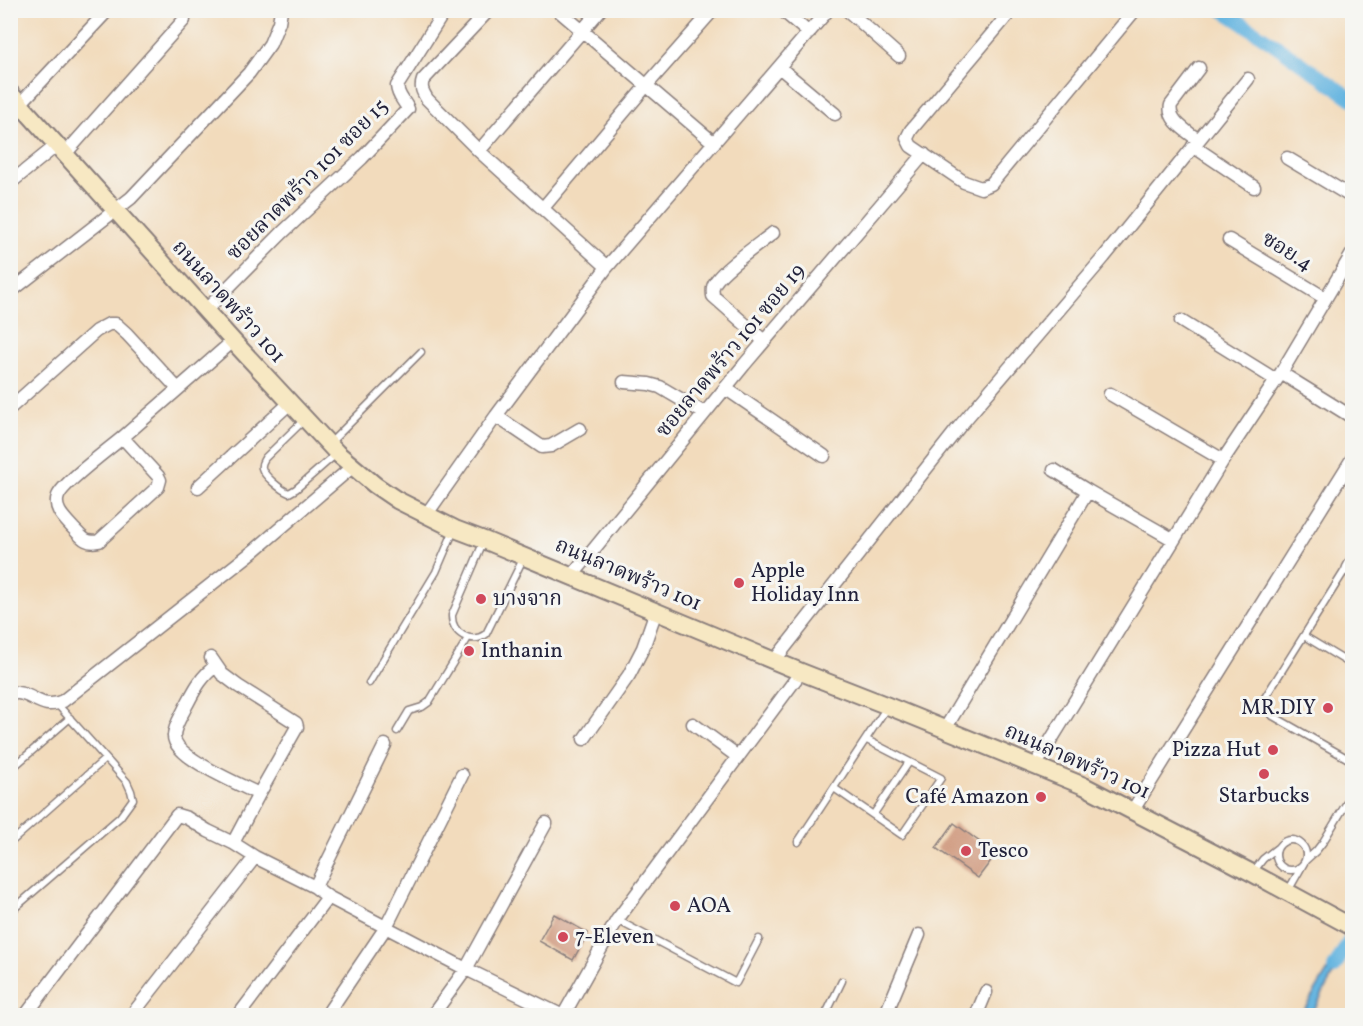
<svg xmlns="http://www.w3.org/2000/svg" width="1363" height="1026" font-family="Vollkorn,'Noto Serif Thai',serif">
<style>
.water{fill:#66b5e0;stroke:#446c8e;stroke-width:1.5}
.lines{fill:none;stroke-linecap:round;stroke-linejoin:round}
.canal{stroke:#66b5e0;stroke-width:14}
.building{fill:#d19e84}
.lane-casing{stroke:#8a7e7c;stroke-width:9}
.street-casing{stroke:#8a7e7c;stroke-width:15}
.secondary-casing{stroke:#8a7e7c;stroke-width:20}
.lane{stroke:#fff;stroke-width:6}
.street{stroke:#fff;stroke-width:12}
.secondary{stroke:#f7e8c3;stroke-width:16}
.poi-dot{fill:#d1495b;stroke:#f6f6f2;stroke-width:2}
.labels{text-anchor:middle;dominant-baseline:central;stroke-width:6;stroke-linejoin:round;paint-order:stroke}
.street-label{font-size:21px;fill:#22223b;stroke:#f6f6f2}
.poi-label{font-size:21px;fill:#22223b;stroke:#f6f6f2;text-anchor:start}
</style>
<rect width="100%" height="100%" fill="#f6f6f2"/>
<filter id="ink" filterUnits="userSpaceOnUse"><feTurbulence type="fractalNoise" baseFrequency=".0167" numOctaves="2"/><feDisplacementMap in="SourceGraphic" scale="12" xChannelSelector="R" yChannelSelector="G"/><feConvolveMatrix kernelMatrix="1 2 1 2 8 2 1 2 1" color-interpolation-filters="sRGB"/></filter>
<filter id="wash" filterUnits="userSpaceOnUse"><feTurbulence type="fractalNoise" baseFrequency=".008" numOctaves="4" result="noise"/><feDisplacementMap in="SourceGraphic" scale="24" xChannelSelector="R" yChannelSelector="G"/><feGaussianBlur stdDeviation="1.35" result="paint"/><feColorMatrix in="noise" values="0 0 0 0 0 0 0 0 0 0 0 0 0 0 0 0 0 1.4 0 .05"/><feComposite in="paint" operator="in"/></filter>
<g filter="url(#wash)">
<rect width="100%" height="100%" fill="#f2dbbc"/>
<path class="water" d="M 1340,950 L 1345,953 L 1311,1015 L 1301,1015 Z"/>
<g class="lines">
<path class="canal" d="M 1222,10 L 1271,42 L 1352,99
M 1334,968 L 1352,936"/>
</g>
<g id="blocks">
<path class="building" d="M 954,823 L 996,854 L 978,878 L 936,848 Z
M 554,914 L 588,933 L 573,960 L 539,941 Z"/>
</g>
</g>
<g filter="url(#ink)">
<use href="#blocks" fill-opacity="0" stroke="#8a7e7c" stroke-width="1.5"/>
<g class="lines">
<g class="lane-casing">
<path id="lane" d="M 303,421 L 265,458 C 263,462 261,463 262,468 C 264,476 281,490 289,493 L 296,489 L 336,454
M 330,443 L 421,352
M 484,541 L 452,615 C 451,633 471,645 486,634 L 523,559
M 1352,556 L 1346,567 L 1345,570 L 1352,576
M 1345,570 L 1264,699 L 1263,706 L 1273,716 L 1352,761
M 1304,636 L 1352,665
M 369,683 L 436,572 L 454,530
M 397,731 L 409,711 L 422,707 L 429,702 L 468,638
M 1352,732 L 1352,740
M 10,770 L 70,718
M 834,788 L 902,835 L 941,778 L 867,740
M 873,815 L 909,762
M1276 855a15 15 0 1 1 30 0a15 15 0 1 1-30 0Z
M 798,842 L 887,707
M 10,843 L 105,759
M 1253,872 L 1263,859 L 1277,848
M 1288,891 L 1305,861 L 1316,851 L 1323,842 L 1352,794
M 10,912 L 120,817 L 133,799 L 131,791 L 127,782 L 57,704
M 617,920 L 736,983 L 759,939
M 825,1016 L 842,981"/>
</g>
<g class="street-casing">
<path id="street" d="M 489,10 L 423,80 C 420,88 423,92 427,99 L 479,151 L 607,267
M 558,10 L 714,143
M 782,10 L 809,33
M 847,10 L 899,56
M 1012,10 L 911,130 L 907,138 L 911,146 L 964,182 L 981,188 L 991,184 L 1135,10
M 779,67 L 835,114
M 20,104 L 108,10
M 1198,140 C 1187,131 1167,120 1171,105 L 1199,68
M 1193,146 L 1254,187
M 479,151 L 600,10
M 65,154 L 184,20
M 1287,158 L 1352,197
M 10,183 L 57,145
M 543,208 L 646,86 L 713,10
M 1229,240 L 1325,298
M 10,292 L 131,198 L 249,73 L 270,44 L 279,22 L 281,10
M 205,311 L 282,233 L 362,158 L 408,109 C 404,100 398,97 397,86 L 445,10
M 1181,321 L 1276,380
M 764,341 L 713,296 C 713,295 712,288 713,287 C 716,273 761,243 773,233
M 1281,373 L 1352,417
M 624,382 L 649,384 L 660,387 L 704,413
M 725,388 L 824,456
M 1110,394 L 1223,460
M 10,408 L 96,331 L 109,324 L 116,324 L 127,334 L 178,389
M 496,416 L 542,447 L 551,446 L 580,429
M 123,438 L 158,476 L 160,480 L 158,487 L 99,541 C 85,544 82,537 73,528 C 65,519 53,509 58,496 C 63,483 109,449 122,438 C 159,406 196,373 233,341
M 1054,470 L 1088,491
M 198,487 L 290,403
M 426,515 L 496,416 L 607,267 L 828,10
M 572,576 L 744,365 L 924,154
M 211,658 L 222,674 L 238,686 L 296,723 L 297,727 L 259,794 L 233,843
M 774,661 L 959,427 L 1104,257 L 1248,79
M 216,666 C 201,676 194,691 186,706 C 182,715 174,726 174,736 C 173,757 241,785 259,794
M 10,693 C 33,690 39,712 63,701 L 255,550 L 352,467
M 693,724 L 738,757
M 945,729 L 1088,491 L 1174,540
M 584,739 L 629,675 L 643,648 L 656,611
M 1035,766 L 1223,460 L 1281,373 L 1352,254
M 1133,810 L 1352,459
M 315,887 L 385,745
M 330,1010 L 386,927 L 462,775
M 25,1016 L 177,815 L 187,818 L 208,831 L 233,843 L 255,857 L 315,887 L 328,897 L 466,969 L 563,1016
M 131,1016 L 255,857
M 238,1016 L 328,897
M 432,1016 L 466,969 L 546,823
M 563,1016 L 617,920 L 801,672
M 885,1016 L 919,935
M 976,1016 L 986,992"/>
</g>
<g class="secondary-casing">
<path id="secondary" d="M 10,93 L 233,341 L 337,453 L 375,485 L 397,500 L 455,529 L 484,540 L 801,672 L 888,706 L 1084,786 L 1252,873 L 1352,927"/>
</g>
<use href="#lane" class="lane"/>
<use href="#street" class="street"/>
<use href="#secondary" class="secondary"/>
</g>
</g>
<g class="poi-dot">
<circle cx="739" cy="583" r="6"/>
<circle cx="481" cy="599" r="6"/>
<circle cx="469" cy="651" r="6"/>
<circle cx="1328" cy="708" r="6"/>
<circle cx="1273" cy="750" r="6"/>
<circle cx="1264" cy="774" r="6"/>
<circle cx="1041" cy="797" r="6"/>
<circle cx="966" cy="851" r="6"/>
<circle cx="675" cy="906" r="6"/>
<circle cx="563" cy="937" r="6"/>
</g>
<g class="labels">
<g class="street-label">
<text transform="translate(308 180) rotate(-45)">ซอยลาดพร้าว 101 ซอย 15</text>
<text transform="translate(1287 252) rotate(32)">ซอย.4</text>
<text transform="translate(228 302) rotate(48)">ถนนลาดพร้าว 101</text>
<text transform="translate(731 351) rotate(-50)">ซอยลาดพร้าว 101 ซอย 19</text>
<text transform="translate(628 575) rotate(23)">ถนนลาดพร้าว 101</text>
<text transform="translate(1077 762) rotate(24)">ถนนลาดพร้าว 101</text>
</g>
<g class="poi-label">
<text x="751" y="571">Apple<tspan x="751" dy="24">Holiday Inn</tspan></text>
<text x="493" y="599">บางจาก</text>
<text x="481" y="651">Inthanin</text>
<text x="1316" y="708" text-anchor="end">MR.DIY</text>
<text x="1261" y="750" text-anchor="end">Pizza Hut</text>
<text x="1264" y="796" text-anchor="middle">Starbucks</text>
<text x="1029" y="797" text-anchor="end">Café Amazon</text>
<text x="978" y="851">Tesco</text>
<text x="687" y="906">AOA</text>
<text x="575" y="937">7-Eleven</text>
</g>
</g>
<rect width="1363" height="1026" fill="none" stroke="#f6f6f2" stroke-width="36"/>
</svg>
